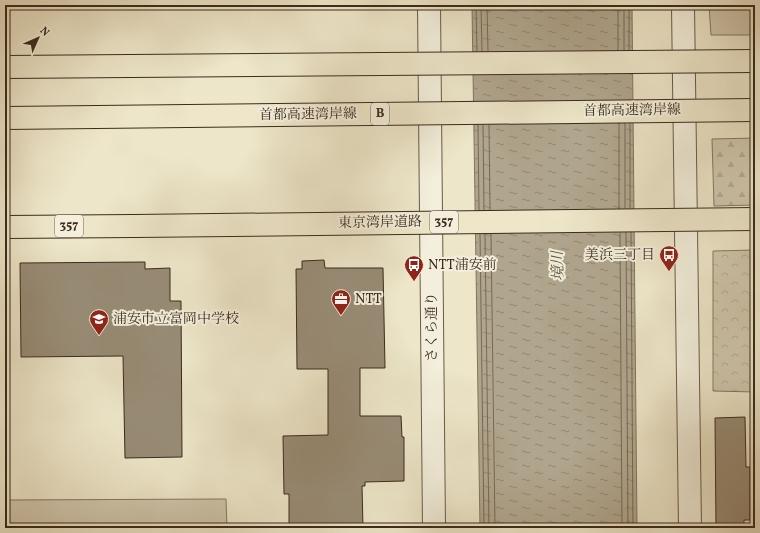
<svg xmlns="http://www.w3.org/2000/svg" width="760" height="533" font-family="Vollkorn,'Noto Serif JP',serif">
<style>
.grass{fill:#cfc6ac;stroke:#857864}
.forest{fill:url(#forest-firs);stroke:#857864}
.park{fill:url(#park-crowns);stroke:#857864}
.water{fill:url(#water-ripples);stroke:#817560}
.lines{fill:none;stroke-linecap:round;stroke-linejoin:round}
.shore{stroke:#766855;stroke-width:1}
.building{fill:#988c76;stroke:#3b2b1c}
.tertiary-casing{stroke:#685a47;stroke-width:24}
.trunk-casing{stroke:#3b2b1c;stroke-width:24}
.tertiary{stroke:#f3efdc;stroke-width:22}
.trunk{stroke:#ede6c9;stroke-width:22}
.trunk-bridge-casing{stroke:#3b2b1c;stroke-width:24;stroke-linecap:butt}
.motorway-bridge-casing{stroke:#3b2b1c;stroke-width:24;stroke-linecap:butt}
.trunk-bridge{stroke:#ede6c9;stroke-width:22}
.motorway-bridge{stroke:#ede6c9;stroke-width:22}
.labels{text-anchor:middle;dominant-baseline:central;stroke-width:4;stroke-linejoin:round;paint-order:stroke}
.shield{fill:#f3efdc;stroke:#726656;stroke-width:1}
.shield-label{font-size:13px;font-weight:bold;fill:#3b2b1c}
.street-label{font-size:14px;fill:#3b2b1c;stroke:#f3efdc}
.poi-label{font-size:14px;fill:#3b2b1c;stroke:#f3efdc;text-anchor:start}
.water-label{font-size:15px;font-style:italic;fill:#5e503e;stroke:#f3efdc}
</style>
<defs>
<pattern id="forest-firs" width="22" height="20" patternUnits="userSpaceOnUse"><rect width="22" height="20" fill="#cfc6ac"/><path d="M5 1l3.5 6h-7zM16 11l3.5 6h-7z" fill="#b3aa93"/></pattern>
<pattern id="park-crowns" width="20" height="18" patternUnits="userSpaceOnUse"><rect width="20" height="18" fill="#cfc6ac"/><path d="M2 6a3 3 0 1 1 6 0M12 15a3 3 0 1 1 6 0" fill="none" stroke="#b3aa93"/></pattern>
<pattern id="water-ripples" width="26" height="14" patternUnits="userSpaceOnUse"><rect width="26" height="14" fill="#b0a68e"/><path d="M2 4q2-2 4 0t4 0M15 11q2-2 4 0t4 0" fill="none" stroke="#908773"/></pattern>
</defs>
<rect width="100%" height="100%" fill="#ede6c9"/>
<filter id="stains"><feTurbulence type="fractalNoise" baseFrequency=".005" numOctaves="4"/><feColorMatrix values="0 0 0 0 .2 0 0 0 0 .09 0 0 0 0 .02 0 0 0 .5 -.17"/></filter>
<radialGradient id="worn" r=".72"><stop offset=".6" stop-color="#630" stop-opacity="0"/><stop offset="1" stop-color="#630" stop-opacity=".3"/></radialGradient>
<path class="grass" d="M 709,5 L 755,5 L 755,35 L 711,35 Z
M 226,499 L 227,528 L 5,528 L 5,500 Z"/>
<path class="forest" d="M 755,138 L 755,205 L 714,206 L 712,139 Z"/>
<path class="park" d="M 755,250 L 755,392 L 713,391 L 713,251 Z"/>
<path class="water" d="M 472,5 L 632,5 L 637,528 L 480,528 Z"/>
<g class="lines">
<path class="shore" d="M 476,5 L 477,51
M 481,5 L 482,51
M 487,5 L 488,51
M 618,5 L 618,50
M 624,5 L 624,50
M 629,5 L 629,50
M 619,123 L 619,209
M 625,123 L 625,208
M 630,123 L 630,208
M 478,125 L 479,210
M 483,125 L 484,210
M 489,125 L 490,210
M 626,232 L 628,528
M 631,232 L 633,528
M 620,233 L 622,528
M 480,234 L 484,528
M 485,234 L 489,528
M 491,234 L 495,528"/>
</g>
<path class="building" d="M 324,260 L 325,268 L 383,268 L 385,368 L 360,368 L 360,416 L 401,416 L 402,437 L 404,437 L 404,481 L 365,482 L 365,486 L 362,486 L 363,528 L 289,528 L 289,494 L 284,494 L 283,436 L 328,435 L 328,369 L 297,369 L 296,269 L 302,269 L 302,261 Z
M 145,262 L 145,269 L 170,268 L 170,301 L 181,301 L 182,457 L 125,458 L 123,356 L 21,357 L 20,263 Z
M 745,417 L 746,467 L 750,467 L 750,520 L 744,520 L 744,528 L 716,528 L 715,418 Z"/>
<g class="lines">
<g class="tertiary-casing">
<path id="tertiary" d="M 429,5 L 434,528
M 683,5 L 690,528"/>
</g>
<g class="trunk-casing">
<path id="trunk" d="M 5,227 L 134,226"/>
</g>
<use href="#tertiary" class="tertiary"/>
<use href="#trunk" class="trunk"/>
<g class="trunk-bridge-casing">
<path id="trunk-bridge" d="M 134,226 L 755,219"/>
</g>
<g class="motorway-bridge-casing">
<path id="motorway-bridge" d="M 5,67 L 755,61
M 5,118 L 755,110"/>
</g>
<use href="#trunk-bridge" class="trunk-bridge"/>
<use href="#motorway-bridge" class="motorway-bridge"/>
</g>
<defs>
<g id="bus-pin" transform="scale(1)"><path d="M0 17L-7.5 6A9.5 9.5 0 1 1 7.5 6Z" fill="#8f2418" stroke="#f3efdc"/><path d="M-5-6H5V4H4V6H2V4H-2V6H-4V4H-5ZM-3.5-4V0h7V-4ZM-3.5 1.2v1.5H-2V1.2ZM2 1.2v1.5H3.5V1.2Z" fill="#fff"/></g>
<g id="office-pin" transform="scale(1)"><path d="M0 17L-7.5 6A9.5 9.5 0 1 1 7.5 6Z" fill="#8f2418" stroke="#f3efdc"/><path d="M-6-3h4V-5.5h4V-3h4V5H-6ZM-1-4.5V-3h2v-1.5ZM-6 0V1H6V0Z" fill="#fff"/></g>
<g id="school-pin" transform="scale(1)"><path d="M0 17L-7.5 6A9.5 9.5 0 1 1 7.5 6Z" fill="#8f2418" stroke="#f3efdc"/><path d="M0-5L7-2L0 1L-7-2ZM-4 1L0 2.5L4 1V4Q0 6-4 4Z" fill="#fff"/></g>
</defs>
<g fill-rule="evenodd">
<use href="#bus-pin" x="669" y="255"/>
<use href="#bus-pin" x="414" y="265"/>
<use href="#office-pin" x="341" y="299"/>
<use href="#school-pin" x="99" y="319"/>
</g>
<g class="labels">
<g class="shield">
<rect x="371" y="103" width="18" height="22" rx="3"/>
<rect x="430" y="211" width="28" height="22" rx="3"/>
<rect x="55" y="215" width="28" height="22" rx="3"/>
</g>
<g class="shield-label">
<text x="380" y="114">B</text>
<text x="444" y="222">357</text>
<text x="69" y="226">357</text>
</g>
<g class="street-label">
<text transform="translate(632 111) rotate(-1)">首都高速湾岸線</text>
<text transform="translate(308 115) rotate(-1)">首都高速湾岸線</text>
<text transform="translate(380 223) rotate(-1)">東京湾岸道路</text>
<text transform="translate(432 327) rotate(-90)">さくら通り</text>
</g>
<g class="poi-label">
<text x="655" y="255" text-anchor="end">美浜三丁目</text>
<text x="428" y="265">NTT浦安前</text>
<text x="355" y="299">NTT</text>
<text x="113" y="319">浦安市立富岡中学校</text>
</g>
<g class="water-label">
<text transform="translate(559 266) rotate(-92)">境川</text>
</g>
</g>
<rect width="760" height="533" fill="none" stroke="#ede6c9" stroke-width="20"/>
<rect x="6" y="6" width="748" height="521" fill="none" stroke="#3b2b1c" stroke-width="2"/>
<rect x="10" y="10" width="740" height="513" fill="none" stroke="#3b2b1c"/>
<g transform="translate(38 38) rotate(45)" stroke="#f3efdc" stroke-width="3" paint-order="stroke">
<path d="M0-3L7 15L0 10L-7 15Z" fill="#3b2b1c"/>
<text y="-6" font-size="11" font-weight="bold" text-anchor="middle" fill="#3b2b1c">N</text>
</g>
<rect width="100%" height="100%" filter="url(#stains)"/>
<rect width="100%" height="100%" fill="url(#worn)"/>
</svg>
